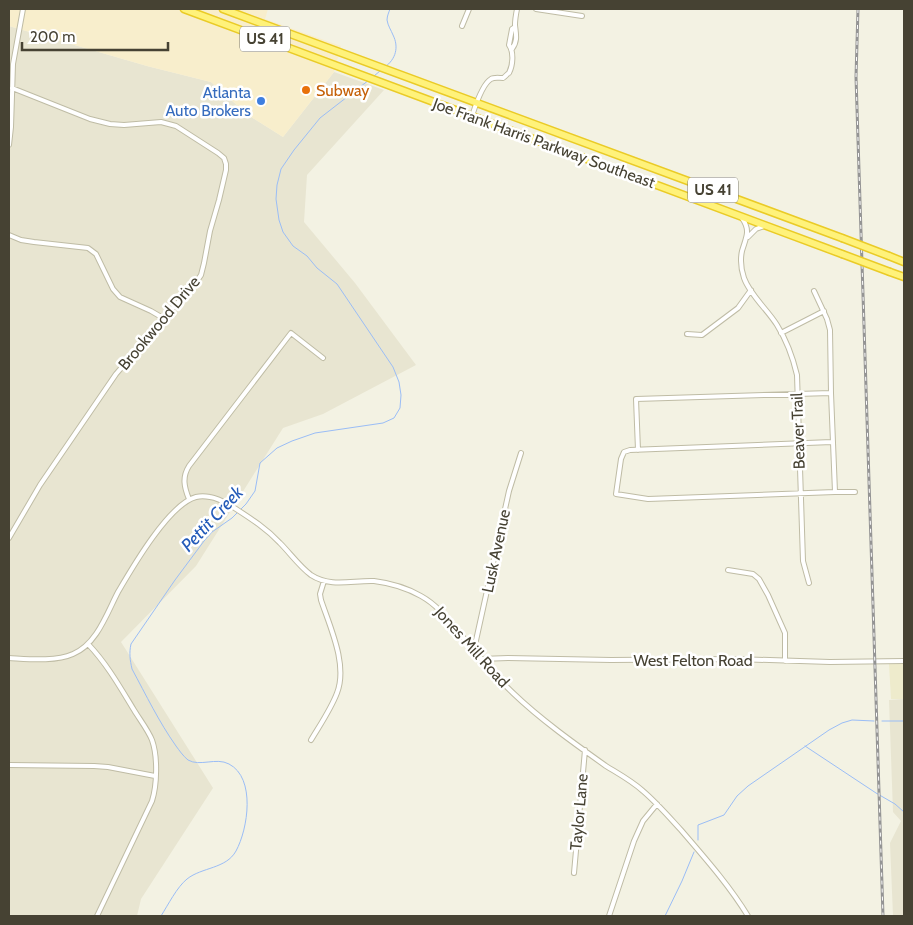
<svg xmlns="http://www.w3.org/2000/svg" width="913" height="925" font-family="Cabin,sans-serif">
<style>
.residential{fill:#e8e5d1}
.commercial{fill:#f8eecc}
.education{fill:#eeebcc}
.lines{fill:none;stroke-linecap:round;stroke-linejoin:round}
.stream{stroke:#9abdf6;stroke-width:1}
.minor-casing{stroke:#bfbca5;stroke-width:6}
.trunk-casing{stroke:#eacb27;stroke-width:9}
.minor{stroke:#fff;stroke-width:4}
.trunk{stroke:#fff27a;stroke-width:6}
.rail-casing{stroke:#949494;stroke-width:3}
.rail{stroke:#fff;stroke-width:1;stroke-dasharray:4;stroke-linecap:butt}
.trunk-bridge-casing{stroke:#eacb27;stroke-width:9;stroke-linecap:butt}
.trunk-bridge{stroke:#fff27a;stroke-width:6}
.food-dot{fill:#e8710a;stroke:#fff;stroke-width:2}
.shop-dot{fill:#3f7fe0;stroke:#fff;stroke-width:2}
.labels{text-anchor:middle;dominant-baseline:central;stroke-width:5;stroke-linejoin:round;paint-order:stroke}
.shield{fill:#fff;stroke:#7e7b70;stroke-width:1}
.shield-label{font-size:15px;font-weight:bold;fill:#464233}
.food-label{font-size:16px;fill:#c56008;stroke:#fff;text-anchor:start}
.shop-label{font-size:16px;fill:#366cbe;stroke:#fff;text-anchor:end}
.street-label{font-size:16px;fill:#464233;stroke:#fff}
.water-label{font-size:18px;font-style:italic;fill:#245bb9;stroke:#fff}
</style>
<rect width="100%" height="100%" fill="#f3f2e3"/>
<path class="residential" d="M 9,26 L 147,66 L 211,82 L 248,115 L 283,137 L 334,72 L 384,90 L 307,175 L 304,222 L 355,283 L 416,365 L 323,414 L 283,428 L 196,566 L 121,642 L 213,788 L 141,899 L 137,916 L 9,916 Z
M 904,699 L 904,916 L 893,916 L 890,843 L 901,821 L 893,812 L 889,700 Z"/>
<path class="commercial" d="M 9,9 L 268,9 L 265,19 L 341,46 L 334,72 L 283,137 L 248,115 L 211,82 L 147,66 L 9,26 Z"/>
<path class="education" d="M 904,663 L 904,699 L 891,699 L 889,664 Z"/>
<g class="lines">
<path class="stream" d="M 385,67 C 396,59 399,47 393,35 C 391,30 388,26 387,20 C 387,16 389,12 390,9
M 374,76 L 380,71
M 882,721 L 904,721
M 805,746 L 876,793 L 895,804 L 904,812
M 698,840 L 698,825 L 724,815 L 737,796 L 748,786 L 829,730 L 842,723 L 852,720 L 874,721
M 161,916 C 168,905 177,887 187,879 C 202,867 226,869 236,851 C 248,829 256,778 229,764 C 216,757 200,767 188,760 C 183,756 179,750 176,746 C 159,722 146,695 132,669 C 130,660 129,653 131,644 L 175,580 L 204,541 L 212,532 L 232,518 L 246,504 L 255,491 L 260,463 L 277,448 L 292,441 L 315,433 L 383,423 L 394,418 L 400,408 L 401,395 L 399,382 L 393,367 L 337,284 L 317,268 L 307,256 L 293,246 L 283,232 L 279,220 L 276,199 L 277,185 L 281,169 L 294,150 L 320,118 L 369,80
M 665,916 L 682,881 L 694,852"/>
<g class="minor-casing">
<path id="minor" d="M 536,9 L 582,16
M 462,26 L 469,9
M 512,49 C 518,41 516,34 515,25 C 515,20 516,14 517,9
M 472,116 C 475,107 482,84 491,79 C 494,77 499,78 503,78 C 504,78 508,73 509,73 C 513,65 514,52 509,45 L 512,29 L 515,27
M 9,145 L 11,127 L 13,64 L 23,9
M 742,218 C 751,231 746,237 742,251 C 740,260 741,269 744,278 C 750,295 767,309 777,325 C 787,341 793,358 797,375 L 803,561 L 809,583
M 9,235 L 21,240 L 34,242 L 88,248 L 96,254 L 113,289 L 120,297 L 151,311 L 163,318
M 748,237 L 756,229 L 764,226
M 814,291 L 827,319 L 830,330 L 831,393 L 835,492 L 648,499 L 616,494 L 621,459 L 624,452 L 630,450 L 832,442
M 781,333 L 824,311
M 687,334 L 702,335 L 738,308 L 751,290
M 638,450 L 636,399 L 831,393
M 835,492 L 855,492
M 189,499 C 184,487 182,477 189,466 L 291,333 L 323,358
M 9,538 L 40,485 L 116,374 L 149,336 L 163,318 L 192,288 L 201,275 L 204,263 L 210,231 L 219,200 L 226,170 L 226,164 L 224,158 L 218,153 L 176,126 L 161,122 L 124,125 L 110,124 L 90,119 L 12,88
M 728,570 L 753,574 L 759,579 L 768,595 L 785,633 L 785,661
M 88,644 C 107,664 120,687 134,710 C 140,720 148,730 152,740 C 158,757 157,785 152,801 L 97,916
M 472,648 L 475,645 L 509,491 L 521,453
M 9,658 C 28,659 55,662 73,654 C 97,644 107,613 118,592 C 132,568 169,504 196,497 C 200,496 205,496 210,497 C 218,498 226,503 233,507 C 250,518 266,528 280,543 C 290,553 299,566 311,575 C 331,588 353,580 374,581 C 390,583 407,588 421,596 C 439,606 450,622 463,637 C 479,656 495,676 513,693 C 540,719 575,744 606,766 C 619,774 632,781 643,791 C 657,803 669,817 681,830 C 705,858 729,885 748,916
M 481,659 L 508,658 L 611,660 L 736,659 L 830,662 L 904,661
M 311,740 C 320,725 331,709 337,693 C 348,665 330,627 321,600 L 320,594 L 324,581
M 9,765 L 94,766 L 108,767 L 155,776
M 574,873 L 585,750
M 609,916 L 634,841 L 643,821 L 657,804"/>
</g>
<g class="trunk-casing">
<path id="trunk" d="M 184,9 L 842,254
M 223,9 L 842,238
M 889,256 L 904,262
M 890,272 L 904,277"/>
</g>
<use href="#minor" class="minor"/>
<use href="#trunk" class="trunk"/>
<g class="rail-casing">
<path id="rail" d="M 858,9 L 856,77 L 883,916"/>
</g>
<use href="#rail" class="rail"/>
<g class="trunk-bridge-casing">
<path id="trunk-bridge" d="M 842,238 L 889,256
M 842,254 L 890,272"/>
</g>
<use href="#trunk-bridge" class="trunk-bridge"/>
</g>
<circle class="food-dot" cx="306" cy="90" r="5"/>
<circle class="shop-dot" cx="261" cy="101" r="5"/>
<g class="labels">
<g class="shield">
<rect x="240" y="26.5" width="50" height="25" rx="4"/>
<rect x="688" y="177.5" width="50" height="25" rx="4"/>
</g>
<g class="shield-label">
<text x="265" y="39">US 41</text>
<text x="713" y="190">US 41</text>
</g>
<g class="food-label">
<text x="316" y="90">Subway</text>
</g>
<g class="shop-label">
<text x="251" y="92">Atlanta<tspan x="251" dy="18">Auto Brokers</tspan></text>
</g>
<g class="street-label">
<text transform="translate(544 143) rotate(20)">Joe Frank Harris Parkway Southeast</text>
<text transform="translate(159 323) rotate(-50)">Brookwood Drive</text>
<text transform="translate(798 431) rotate(-92)">Beaver Trail</text>
<text transform="translate(496 551) rotate(-78)">Lusk Avenue</text>
<text transform="translate(472 647) rotate(48)">Jones Mill Road</text>
<text x="693" y="660">West Felton Road</text>
<text transform="translate(579 812) rotate(-85)">Taylor Lane</text>
</g>
<g class="water-label">
<text transform="translate(212 519) rotate(-47)">Pettit Creek</text>
</g>
</g>
<rect width="913" height="925" fill="none" stroke="#464233" stroke-width="20"/>
<path d="M22 42v8h146v-8" fill="none" stroke="#464233" stroke-width="2.5"/>
<text x="30" y="42" font-size="15" fill="#464233" stroke="#ffffff" stroke-width="4" paint-order="stroke">200 m</text>
</svg>
